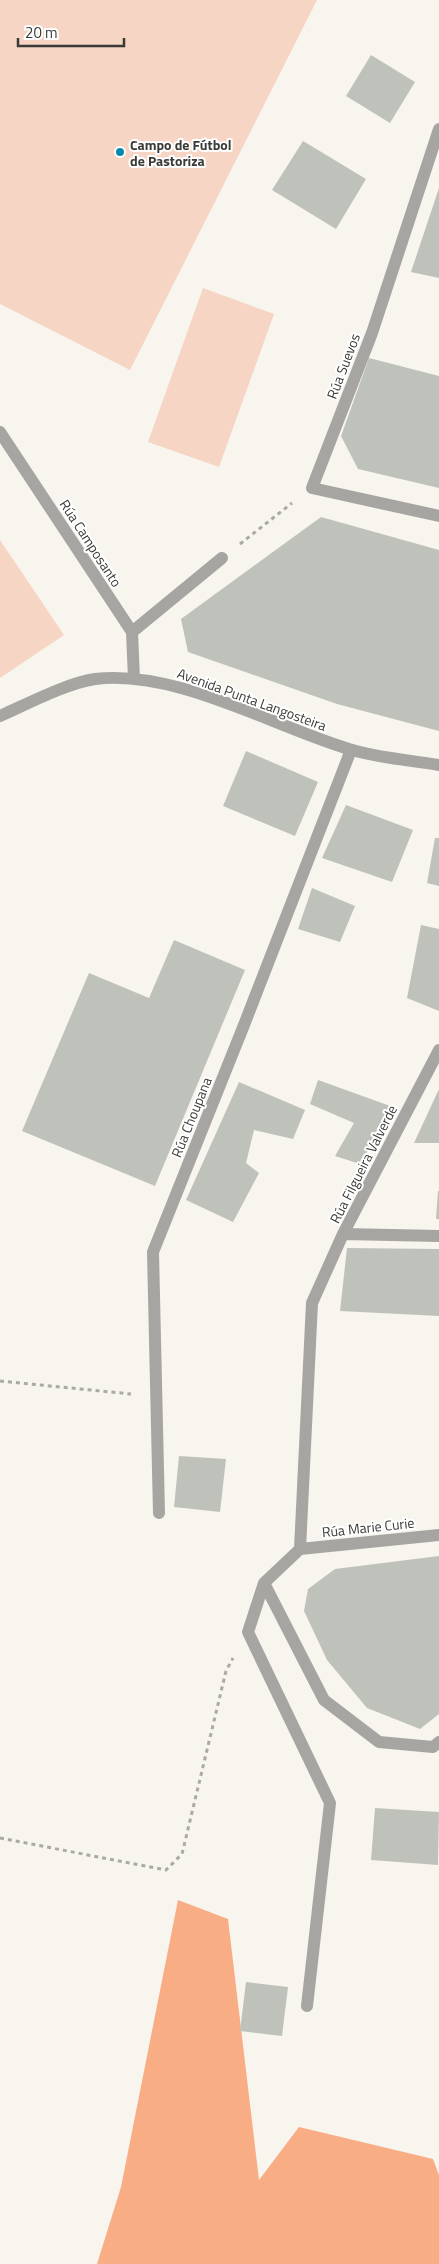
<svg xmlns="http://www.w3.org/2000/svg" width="439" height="2264" font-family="'Titillium Web',sans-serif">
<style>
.green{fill:#f7d5c4}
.forest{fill:#f8ad85}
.building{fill:#bfc2bb}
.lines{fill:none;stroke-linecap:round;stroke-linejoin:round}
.path{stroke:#aaa9a4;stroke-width:3;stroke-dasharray:4 4;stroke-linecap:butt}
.minor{stroke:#a7a5a2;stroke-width:12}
.poi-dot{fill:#0889ab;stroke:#fff;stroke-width:2}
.labels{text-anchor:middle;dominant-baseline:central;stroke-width:4;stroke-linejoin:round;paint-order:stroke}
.poi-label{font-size:14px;font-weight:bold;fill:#3a3a37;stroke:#fff;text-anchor:start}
.street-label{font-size:14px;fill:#3a3a37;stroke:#fff}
</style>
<rect width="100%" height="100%" fill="#f7f5ee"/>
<path class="green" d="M 0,0 L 317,0 L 130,370 L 0,304 Z
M 203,288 L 274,314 L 219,467 L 148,442 Z
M 0,540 L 64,635 L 0,678 Z"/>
<path class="forest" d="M 178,1900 L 228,1919 L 259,2180 L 299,2127 L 433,2159 L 439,2175 L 439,2264 L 97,2264 L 121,2187 Z"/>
<path class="building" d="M 371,55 L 415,82 L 390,123 L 346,96 Z
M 303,141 L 366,179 L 336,229 L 272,190 Z
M 439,188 L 439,278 L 411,272 Z
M 369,358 L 439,376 L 439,488 L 358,469 L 341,436 Z
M 321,517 L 439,550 L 439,731 L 337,704 L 188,652 L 181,619 Z
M 246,751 L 318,782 L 295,836 L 223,806 Z
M 346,805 L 413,830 L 392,882 L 322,858 Z
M 435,838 L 439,838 L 439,886 L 427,883 Z
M 312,888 L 355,906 L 340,942 L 298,929 Z
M 421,925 L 439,929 L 439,1011 L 407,998 Z
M 174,940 L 245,970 L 155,1186 L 22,1131 L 89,973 L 149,998 Z
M 318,1080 L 393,1107 L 360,1164 L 335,1156 L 354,1123 L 310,1104 Z
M 239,1082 L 305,1110 L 293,1139 L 254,1130 L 246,1163 L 259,1173 L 233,1222 L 186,1200 Z
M 439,1089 L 439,1143 L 414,1143 Z
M 438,1191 L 439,1191 L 439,1219 L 436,1219 Z
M 347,1248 L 439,1249 L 439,1316 L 340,1311 Z
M 179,1456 L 226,1459 L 220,1512 L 174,1507 Z
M 439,1556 L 439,1714 L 420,1729 L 367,1708 L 327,1660 L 304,1611 L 308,1589 L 335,1569 Z
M 375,1808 L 439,1812 L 438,1865 L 371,1860 Z
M 246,1982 L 288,1987 L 282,2036 L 240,2031 Z"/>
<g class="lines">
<path class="path" d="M 240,544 L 292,503
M 0,1381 L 131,1394
M 0,1838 L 166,1870 L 182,1854 L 226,1671 L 233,1658"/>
<path class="minor" d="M 439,129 L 372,333 L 312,488 L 439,516
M 0,432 L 132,632 L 134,679
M 132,632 L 222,558
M 0,716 C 27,704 67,683 95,679 C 176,669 272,726 349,749 C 377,758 410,760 439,765
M 439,1050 L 343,1234 L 439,1236
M 159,1513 L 153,1252 L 244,1025 L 351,750
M 300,1549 L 439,1535
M 264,1583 L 324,1700 L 379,1742 L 433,1747 L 439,1742
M 307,2006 L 330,1803 L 248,1632 L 264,1583 L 300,1549 L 312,1303 L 343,1234"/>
</g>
<circle class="poi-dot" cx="120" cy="152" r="5"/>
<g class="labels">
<g class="poi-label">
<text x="130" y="144">Campo de Fútbol<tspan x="130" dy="16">de Pastoriza</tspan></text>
</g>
<g class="street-label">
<text transform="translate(343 366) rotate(-69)">Rúa Suevos</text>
<text transform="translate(91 543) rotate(57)">Rúa Camposanto</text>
<text transform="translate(252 699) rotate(20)">Avenida Punta Langosteira</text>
<text transform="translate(191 1117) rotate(-68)">Rúa Choupana</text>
<text transform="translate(363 1164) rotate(-63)">Rúa Filgueira Valverde</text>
<text transform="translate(368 1527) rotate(-6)">Rúa Marie Curie</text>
</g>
</g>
<path d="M18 38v8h106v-8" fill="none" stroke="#3a3a37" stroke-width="2.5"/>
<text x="25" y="38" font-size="15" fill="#3a3a37" stroke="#ffffff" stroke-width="4" paint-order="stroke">20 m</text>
</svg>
